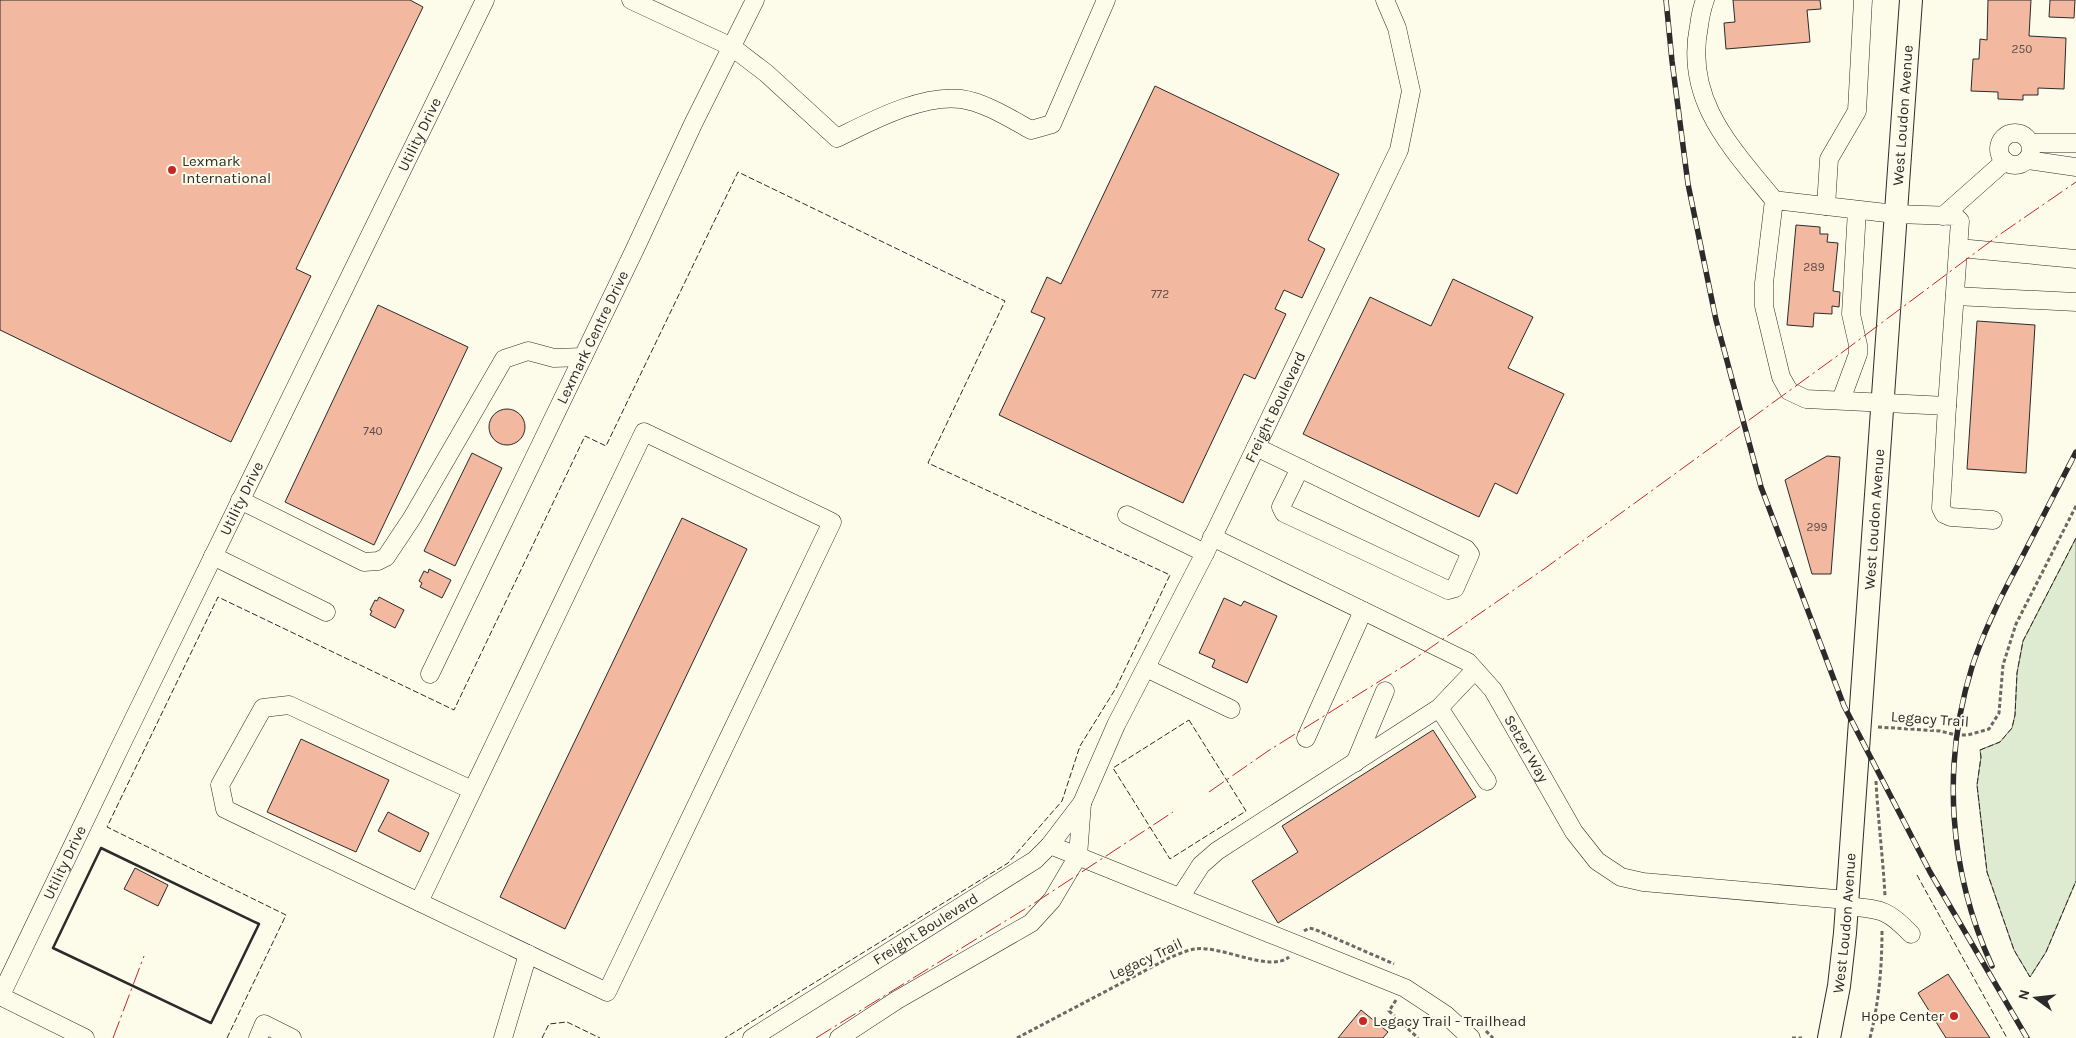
<svg xmlns="http://www.w3.org/2000/svg" width="2076" height="1038" font-family="Karla,sans-serif">
<style>
.green{fill:#deebd1;stroke:#74746e}
.building{fill:#f2b8a0;stroke:#2b2b2b}
.lines{fill:none;stroke-linecap:round;stroke-linejoin:round}
.minor-casing{stroke:#2b2b2b;stroke-width:19}
.major-casing{stroke:#2b2b2b;stroke-width:24}
.path{stroke:#6a6964;stroke-width:3;stroke-dasharray:4 2.5;stroke-linecap:butt}
.minor{stroke:#fdfbea;stroke-width:18}
.major{stroke:#fdfbea;stroke-width:22}
.rail-casing{stroke:#2b2b2b;stroke-width:5.5}
.rail{stroke:#fdfbea;stroke-width:4;stroke-dasharray:11;stroke-linecap:butt}
.fence{stroke:#2b2b2b;stroke-width:1;stroke-dasharray:6 2.5;stroke-linecap:butt}
.wall{stroke:#2b2b2b;stroke-width:2.5}
.power{stroke:#c62828;stroke-width:1;stroke-dasharray:18 4 2.5 4;stroke-linecap:butt}
.poi-dot{fill:#c62828;stroke:#fdfbea;stroke-width:2}
.labels{text-anchor:middle;dominant-baseline:central;stroke-width:4;stroke-linejoin:round;paint-order:stroke}
.number-label{font-size:12px;fill:#5d4e48}
.street-label{font-size:15px;fill:#2b2b2b;stroke:#fdfbea}
.poi-label{font-size:15px;fill:#2b2b2b;stroke:#fdfbea;text-anchor:start}
</style>
<rect width="100%" height="100%" fill="#fdfbea"/>
<path class="green" d="M 2076,538 L 2076,881 L 2046,952 L 2030,977 L 2014,950 L 1987,872 L 1977,785 L 1981,757 L 1980,750 L 2000,742 L 2012,728 L 2015,715 L 2017,673 L 2023,641 Z"/>
<path class="building" d="M 0,0 L 410,0 L 423,7 L 296,269 L 311,276 L 231,442 L 0,330 Z
M 1733,0 L 1820,0 L 1821,9 L 1807,10 L 1810,42 L 1726,49 L 1724,23 L 1735,22 Z
M 1988,0 L 2031,0 L 2029,36 L 2066,38 L 2064,89 L 2038,88 L 2038,95 L 2023,95 L 2023,100 L 1998,99 L 1998,92 L 1971,91 L 1973,59 L 1979,59 L 1980,39 L 1987,40 Z
M 2050,0 L 2075,0 L 2074,18 L 2049,17 Z
M 1155,86 L 1339,174 L 1308,240 L 1325,249 L 1302,298 L 1284,290 L 1275,309 L 1286,314 L 1255,379 L 1244,374 L 1183,503 L 999,415 L 1045,318 L 1031,312 L 1047,277 L 1061,284 Z
M 1796,225 L 1820,227 L 1820,234 L 1828,234 L 1827,242 L 1838,243 L 1833,291 L 1840,292 L 1839,307 L 1832,306 L 1832,314 L 1814,313 L 1813,327 L 1787,325 Z
M 1453,279 L 1533,317 L 1508,368 L 1564,394 L 1517,494 L 1495,483 L 1479,517 L 1303,434 L 1370,297 L 1431,326 Z
M 378,305 L 468,347 L 374,545 L 285,502 Z
M 1977,321 L 2035,325 L 2026,473 L 1967,469 Z
M489 427a18 18 0 1 1 36 0a18 18 0 1 1-36 0Z
M 472,453 L 502,468 L 455,566 L 424,551 Z
M 1827,456 L 1840,457 L 1831,574 L 1812,574 L 1785,480 Z
M 682,518 L 747,549 L 565,929 L 500,897 Z
M 429,569 L 451,580 L 442,598 L 420,587 L 422,583 L 419,581 L 424,571 L 428,573 Z
M 379,597 L 404,610 L 395,628 L 370,615 L 372,611 L 370,610 L 375,600 L 377,601 Z
M 1224,598 L 1241,606 L 1244,601 L 1277,616 L 1247,683 L 1212,667 L 1215,660 L 1199,653 Z
M 1433,730 L 1476,797 L 1278,923 L 1252,881 L 1298,852 L 1282,826 Z
M 301,739 L 389,780 L 356,852 L 267,812 Z
M 388,812 L 429,833 L 420,852 L 378,831 Z
M 135,868 L 168,885 L 158,906 L 124,889 Z
M 1948,974 L 1990,1038 L 1946,1038 L 1918,993 Z
M 1361,1010 L 1388,1032 L 1383,1038 L 1338,1038 Z"/>
<g class="lines">
<g class="minor-casing">
<g id="minor">
<path d="M 631,0 L 732,47 L 766,73 L 837,138 C 872,121 922,94 961,99 C 984,102 1011,119 1031,130 L 1052,124 L 1106,0"/>
<path d="M 1705,0 C 1702,8 1700,18 1699,26 C 1684,100 1731,147 1774,200 L 1895,214 L 1955,216 L 1960,221 L 1947,406 L 1806,399 L 1789,391 L 1781,377 L 1764,306 L 1764,283 L 1774,200"/>
<circle cx="2015" cy="149" r="16"/>
<path d="M 2030,143 L 2076,143"/>
<path d="M 2027,160 L 2076,167"/>
<path d="M 1826,206 L 1829,159 L 1857,111 L 1863,0"/>
<path d="M 1943,216 L 2005,161"/>
<path d="M 1959,248 L 2076,259"/>
<path d="M 1955,296 L 2076,302"/>
<path d="M 1841,400 L 1858,354 L 1858,345 L 1851,314 L 1857,210"/>
<path d="M 1947,406 L 1941,508 L 1944,514 L 1951,517 L 1993,520"/>
<path d="M 644,432 L 832,522 L 607,992 L 419,902 Z"/>
<path d="M 1256,447 L 1466,549 L 1470,554 L 1455,588 L 1448,590 L 1284,513 L 1281,507 L 1300,468"/>
<path d="M 240,500 L 364,562 L 378,561 L 386,557 L 412,518 L 504,359 L 528,351 L 554,358 L 583,357"/>
<path d="M 1127,515 L 1205,553"/>
<path id="s1" d="M 1212,537 L 1468,662 L 1493,690 L 1574,832 L 1597,861 L 1621,877 L 1643,882 L 1847,900"/>
<path d="M 213,556 L 326,612"/>
<path d="M 1146,668 L 1231,709"/>
<path id="s2" d="M 430,674 L 635,249 L 693,124 L 755,0"/>
<path d="M 1439,708 L 1487,781"/>
<path d="M 1306,738 L 1363,611"/>
<path d="M 1355,763 L 1385,691"/>
<path d="M 1050,845 L 1405,988 L 1446,1015 L 1471,1038"/>
<path d="M 1181,896 L 1201,865 L 1217,851 L 1439,708 L 1475,670"/>
<path d="M 419,902 L 225,809 L 220,785 L 263,708 L 289,705 L 472,790"/>
<path d="M 1847,906 C 1881,910 1886,908 1911,934"/>
<path d="M 0,996 L 85,1038"/>
<path id="s3" d="M 0,997 L 122,743 L 485,0"/>
<path d="M 258,1038 L 264,1024 L 292,1038"/>
<path d="M 503,1038 L 528,954"/>
<path id="s4" d="M 752,1038 L 1035,860 L 1050,845 L 1082,803 L 1116,725 L 1205,553 L 1399,150 L 1411,91 L 1397,28 L 1385,0"/>
<path d="M 839,1038 L 897,1000 L 1031,923 L 1052,900 L 1078,856 L 1082,803"/>
</g>
</g>
<g class="major-casing">
<g id="major">
<path id="s5" d="M 1829,1038 L 1839,986 L 1845,933 L 1911,0"/>
</g>
</g>
<path class="path" d="M 1878,727 L 1940,731 L 1956,735 L 1968,735 L 1989,729 L 1999,713 L 2003,665 L 2016,624 L 2076,506
M 1876,781 C 1878,820 1883,858 1885,896
M 1304,931 L 1309,928 L 1314,929 L 1394,964
M 1396,1000 L 1389,1011 L 1418,1038
M 1486,1031 L 1493,1038
M 1017,1038 L 1169,958 C 1177,955 1187,950 1195,949 C 1222,945 1269,973 1289,957
M 1792,1038 L 1802,1038
M 1870,1038 C 1879,1002 1882,967 1882,930"/>
<use href="#minor" class="minor"/>
<use href="#major" class="major"/>
<g class="rail-casing">
<path id="rail" d="M 1666,0 L 1672,61 L 1688,184 L 1716,320 L 1761,487 L 1844,706 L 1930,872 L 2027,1038
M 1992,966 C 1949,872 1941,766 1972,667 C 1984,630 2001,596 2019,563 C 2038,526 2057,489 2076,452"/>
</g>
<use href="#rail" class="rail"/>
<path class="fence" d="M 2076,538 L 2023,641 L 2017,673 L 2015,715 L 2012,728 L 2000,742 L 1980,750 L 1981,757 L 1977,785 L 1987,872 L 2014,950 L 2030,977 L 2046,952 L 2076,881
M 1189,720 L 1246,811 L 1170,859 L 1113,768 Z
M 1917,875 L 2007,1038
M 227,1038 L 286,915 L 107,827 L 218,597 L 454,710 L 585,436 L 606,446 L 738,172 L 1005,301 L 928,463 L 1170,575 L 1116,688 L 1080,746 L 1062,801 L 1008,863 L 725,1038
M 542,1038 L 549,1024 L 567,1022 L 600,1038"/>
<path class="wall" d="M 101,848 L 259,924 L 211,1023 L 53,948 Z"/>
<path class="power" d="M 1209,792 L 1268,751 L 1407,664 L 1544,569 L 1844,351 L 1999,235 L 2076,182
M 113,1038 L 144,956
M 816,1038 L 1033,904 L 1173,812"/>
</g>
<g class="poi-dot">
<circle cx="172" cy="170" r="5"/>
<circle cx="1954" cy="1016" r="5"/>
<circle cx="1363" cy="1021" r="5"/>
</g>
<g class="labels">
<g class="number-label">
<text x="2022" y="49">250</text>
<text x="1814" y="267">289</text>
<text x="1160" y="294">772</text>
<text x="373" y="431">740</text>
<text x="1817" y="527">299</text>
</g>
<g class="street-label">
<text stroke="none"><textPath href="#s5" startOffset="926">West Loudon Avenue</textPath></text>
<text stroke="none"><textPath href="#s3" startOffset="959">Utility Drive</textPath></text>
<text stroke="none"><textPath href="#s2" startOffset="374">Lexmark Centre Drive</textPath></text>
<text stroke="none"><textPath href="#s4" startOffset="849">Freight Boulevard</textPath></text>
<text stroke="none"><textPath href="#s3" startOffset="554">Utility Drive</textPath></text>
<text stroke="none"><textPath href="#s5" startOffset="521">West Loudon Avenue</textPath></text>
<text transform="translate(1930 719) rotate(4)">Legacy Trail</text>
<text stroke="none"><textPath href="#s1" startOffset="390">Setzer Way</textPath></text>
<text stroke="none"><textPath href="#s3" startOffset="149">Utility Drive</textPath></text>
<text stroke="none"><textPath href="#s5" startOffset="116">West Loudon Avenue</textPath></text>
<text stroke="none"><textPath href="#s4" startOffset="205">Freight Boulevard</textPath></text>
<text transform="translate(1146 959) rotate(-25)">Legacy Trail</text>
</g>
<g class="poi-label">
<text x="182" y="161">Lexmark<tspan x="182" dy="17">International</tspan></text>
<text x="1944" y="1016" text-anchor="end">Hope Center</text>
<text x="1373" y="1021">Legacy Trail - Trailhead</text>
</g>
</g>
<g transform="translate(2036 998) rotate(285)" stroke="#fdfbea" stroke-width="4" paint-order="stroke">
<path d="M0-4L9 19L0 12L-9 19Z" fill="#2b2b2b"/>
<text y="-8" font-size="14" font-weight="bold" text-anchor="middle" fill="#2b2b2b">N</text>
</g>
</svg>
